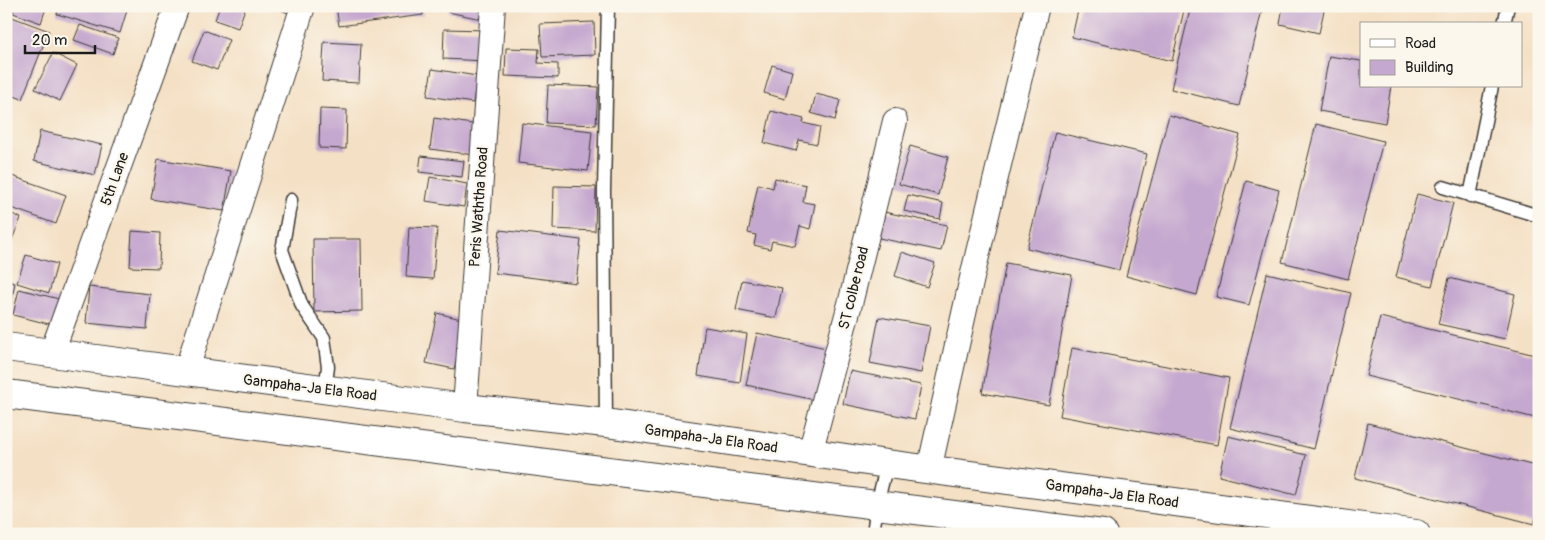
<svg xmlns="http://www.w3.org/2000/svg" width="1545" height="540" font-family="Pangolin,sans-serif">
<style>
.building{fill:#c5a8cf}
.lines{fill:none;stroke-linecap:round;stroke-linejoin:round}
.lane-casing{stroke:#3c3935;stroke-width:15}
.street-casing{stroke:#3c3935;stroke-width:26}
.highway-casing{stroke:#3c3935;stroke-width:30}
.lane{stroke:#fff;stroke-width:12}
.street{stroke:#fff;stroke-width:24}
.highway{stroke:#fff;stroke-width:28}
.labels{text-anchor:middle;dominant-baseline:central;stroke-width:4.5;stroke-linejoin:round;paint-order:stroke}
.street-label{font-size:15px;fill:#1c1c1c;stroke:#fbf7ec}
</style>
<rect width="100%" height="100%" fill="#fbf7ec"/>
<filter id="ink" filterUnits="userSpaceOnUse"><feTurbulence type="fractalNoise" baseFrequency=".02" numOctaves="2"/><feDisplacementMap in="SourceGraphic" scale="10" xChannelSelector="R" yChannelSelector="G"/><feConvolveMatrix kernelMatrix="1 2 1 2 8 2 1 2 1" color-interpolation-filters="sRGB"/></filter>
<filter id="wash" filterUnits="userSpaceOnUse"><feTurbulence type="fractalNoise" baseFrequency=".0096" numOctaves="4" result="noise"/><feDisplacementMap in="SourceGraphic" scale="20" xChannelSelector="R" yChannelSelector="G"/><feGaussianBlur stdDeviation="1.12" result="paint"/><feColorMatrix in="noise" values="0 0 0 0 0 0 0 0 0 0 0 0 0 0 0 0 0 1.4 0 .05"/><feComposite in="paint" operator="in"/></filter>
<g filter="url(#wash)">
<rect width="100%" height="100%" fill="#f4e0c4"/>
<g id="blocks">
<path class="building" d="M 15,6 L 42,6 L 46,8 L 41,23 L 13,13 Z
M 59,6 L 127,6 L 128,7 L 120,33 L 57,14 Z
M 220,6 L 246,6 L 238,28 L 215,20 Z
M 273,6 L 293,6 L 290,14 Z
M 336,6 L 422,6 L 423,15 L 339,26 Z
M 449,6 L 489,6 L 486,20 L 448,12 Z
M 1079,6 L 1185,6 L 1172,61 L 1072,37 Z
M 1191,6 L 1263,6 L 1239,106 L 1171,89 Z
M 1283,6 L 1325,6 L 1319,33 L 1280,24 Z
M 12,17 L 49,31 L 22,99 L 6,93 L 6,31 Z
M 594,22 L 595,55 L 542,57 L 540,24 Z
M 80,25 L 118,38 L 113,54 L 74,40 Z
M 444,29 L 487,30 L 486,61 L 443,59 Z
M 204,30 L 229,40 L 217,70 L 192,61 Z
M 324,42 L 361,44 L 359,83 L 322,81 Z
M 506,48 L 539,49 L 538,63 L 558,64 L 558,78 L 505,76 Z
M 53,53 L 77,65 L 60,101 L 35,89 Z
M 1329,56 L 1361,61 L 1361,86 L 1391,86 L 1385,123 L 1319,111 Z
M 772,65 L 792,71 L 785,99 L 764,93 Z
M 432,69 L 477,76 L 473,103 L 427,96 Z
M 548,85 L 598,87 L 596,125 L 546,123 Z
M 816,94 L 840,100 L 835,120 L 811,113 Z
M 320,109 L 347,110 L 346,149 L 319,148 Z
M 771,111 L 804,119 L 803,123 L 820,127 L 817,144 L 799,140 L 796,151 L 764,143 Z
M 1169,115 L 1240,135 L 1197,295 L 1126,276 Z
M 434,118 L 478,125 L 474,155 L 430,149 Z
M 522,123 L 592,131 L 588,171 L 518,163 Z
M 1316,124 L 1383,141 L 1348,279 L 1282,262 Z
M 40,131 L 102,145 L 95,175 L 34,161 Z
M 1055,132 L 1147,154 L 1119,270 L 1027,248 Z
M 910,146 L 948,157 L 938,195 L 899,184 Z
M 421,156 L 464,161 L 462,177 L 419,172 Z
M 158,159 L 231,171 L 224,211 L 151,199 Z
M 12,176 L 66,195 L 56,224 L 6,206 L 6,191 Z
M 430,177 L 467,184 L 464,207 L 426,201 Z
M 775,178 L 806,185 L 803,202 L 815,204 L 810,229 L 800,226 L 795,246 L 772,241 L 770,249 L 754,245 L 756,235 L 748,233 L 758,184 L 773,188 Z
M 1246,181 L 1279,190 L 1249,305 L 1216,297 Z
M 554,186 L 596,187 L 595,231 L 553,229 Z
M 1417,194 L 1453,203 L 1432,286 L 1396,277 Z
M 908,195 L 943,203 L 940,219 L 904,211 Z
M 6,211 L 21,218 L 11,242 L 6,240 Z
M 884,212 L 947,225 L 941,251 L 879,238 Z
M 409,227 L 437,228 L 433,279 L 406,277 Z
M 500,230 L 581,240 L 576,283 L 495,273 Z
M 132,231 L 160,233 L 159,268 L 130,267 Z
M 313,239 L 361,239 L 362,311 L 314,312 Z
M 902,252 L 935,263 L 927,287 L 895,276 Z
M 26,255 L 57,264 L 49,293 L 17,283 Z
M 1006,263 L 1072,275 L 1049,405 L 982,393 Z
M 1267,273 L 1351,293 L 1314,449 L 1230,428 Z
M 1449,278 L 1515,294 L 1505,339 L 1438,324 Z
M 742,280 L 782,288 L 776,318 L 736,310 Z
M 6,281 L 15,283 L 8,318 L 6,317 Z
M 89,287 L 150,294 L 147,329 L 86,323 Z
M 19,289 L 63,300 L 57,326 L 13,315 Z
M 437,313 L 465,320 L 454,369 L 426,363 Z
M 879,317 L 930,326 L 921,373 L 870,363 Z
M 1380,317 L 1539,356 L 1539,419 L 1366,376 Z
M 705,327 L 747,334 L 740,383 L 698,376 Z
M 757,333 L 831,349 L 819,401 L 746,385 Z
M 1072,348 L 1229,378 L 1217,445 L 1060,416 Z
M 850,371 L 921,385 L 915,419 L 843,404 Z
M 1368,423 L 1539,467 L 1539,505 L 1534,524 L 1355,478 Z
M 1228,436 L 1306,455 L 1296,495 L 1219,476 Z"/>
</g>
</g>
<g filter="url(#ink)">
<use href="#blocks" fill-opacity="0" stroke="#3c3935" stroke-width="1"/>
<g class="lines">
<g class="lane-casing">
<path id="lane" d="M 1504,24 L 1508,6
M 1443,187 L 1539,216
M 1470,196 L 1492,86
M 291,200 L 282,250 L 302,306 L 324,338 L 328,367 L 325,390
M 606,423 L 604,190 L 608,6
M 873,534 L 877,504 L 887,464"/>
</g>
<g class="street-casing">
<path id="street" d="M 52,352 L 177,6
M 186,372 L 303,6
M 465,408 L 493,6
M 810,453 L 851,300 L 895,121
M 929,470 L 974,269 L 1037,6"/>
</g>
<g class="highway-casing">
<path id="highway" d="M 6,347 L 465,408 L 606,423 L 887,464 L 1416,534
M 6,394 L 1103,534"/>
</g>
<use href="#lane" class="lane"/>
<use href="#street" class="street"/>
<use href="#highway" class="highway"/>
</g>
</g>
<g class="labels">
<g class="street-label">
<text transform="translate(115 179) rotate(-70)">5th Lane</text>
<text transform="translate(479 207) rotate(-86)">Peris Waththa Road</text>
<text transform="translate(854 288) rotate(-76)">ST colbe road</text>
<text transform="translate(310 388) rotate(7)">Gampaha-Ja Ela Road</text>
<text transform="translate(711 439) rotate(8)">Gampaha-Ja Ela Road</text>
<text transform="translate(1112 494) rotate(8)">Gampaha-Ja Ela Road</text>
</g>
</g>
<rect width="1545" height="540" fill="none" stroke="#fbf7ec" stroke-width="25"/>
<rect x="1360" y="22" width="162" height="65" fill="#fbf7ec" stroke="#a29f99"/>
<rect x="1370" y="39" width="25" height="8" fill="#ffffff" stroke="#a29f99"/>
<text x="1405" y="48" font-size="15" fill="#1c1c1c">Road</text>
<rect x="1370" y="60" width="25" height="15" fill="#c5a8cf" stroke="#a29f99"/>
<text x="1405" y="72" font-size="15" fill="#1c1c1c">Building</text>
<path d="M25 45v8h70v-8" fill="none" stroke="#1c1c1c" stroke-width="2.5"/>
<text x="32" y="45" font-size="15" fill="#1c1c1c" stroke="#fbf7ec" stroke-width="4" paint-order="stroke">20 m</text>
</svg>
